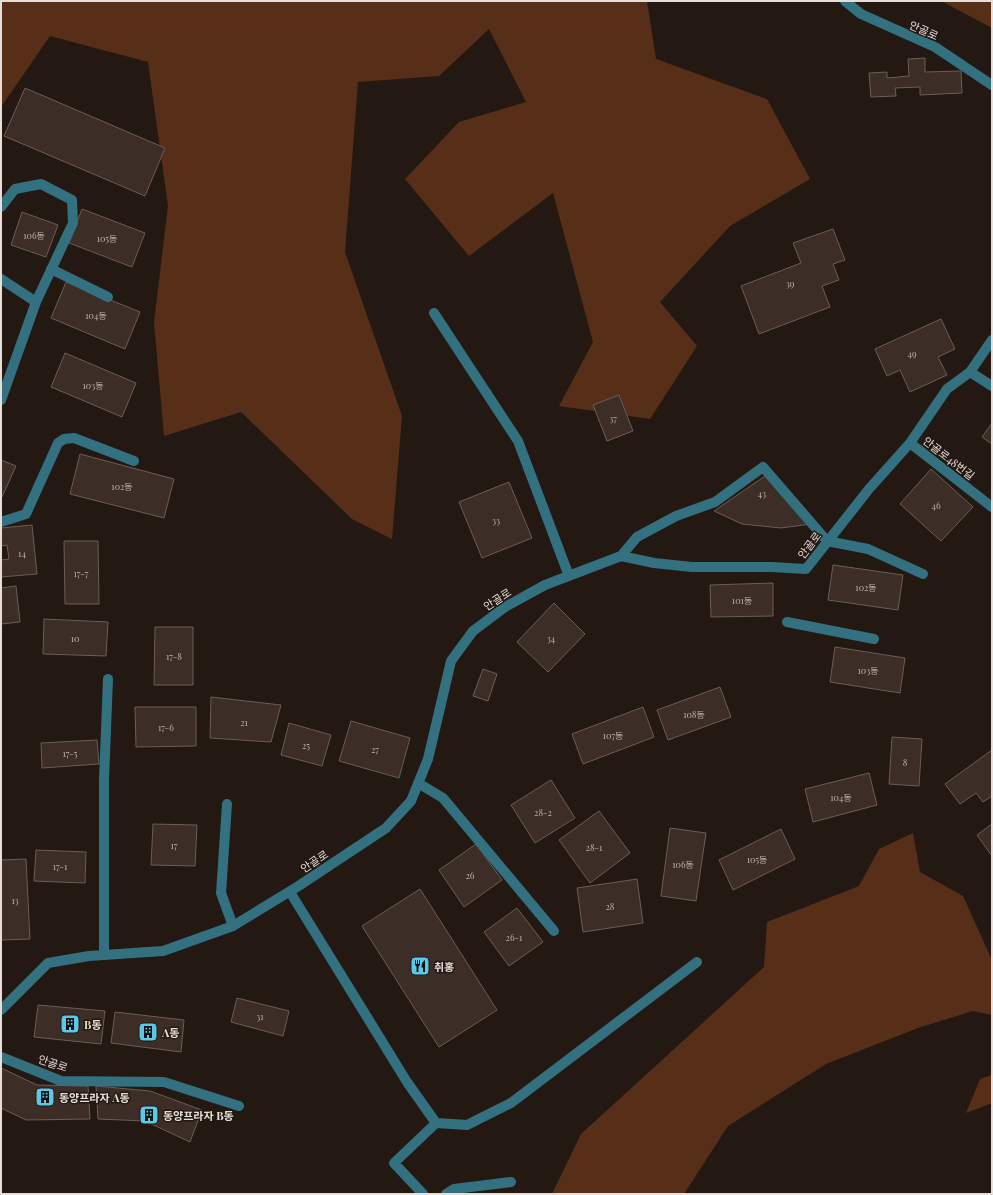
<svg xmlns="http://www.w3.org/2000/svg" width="993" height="1195" font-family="'Playfair Display','Noto Sans KR',serif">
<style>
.green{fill:#572f18}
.building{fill:#3c2e27;stroke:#6c5d55}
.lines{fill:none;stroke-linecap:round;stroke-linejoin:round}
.minor{stroke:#337080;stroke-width:10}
.labels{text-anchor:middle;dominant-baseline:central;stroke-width:3;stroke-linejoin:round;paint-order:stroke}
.number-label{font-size:9px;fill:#bcb2ac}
.street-label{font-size:11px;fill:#e7ded9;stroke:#241812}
.poi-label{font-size:11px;font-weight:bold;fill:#e7ded9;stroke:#241812;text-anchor:start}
</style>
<rect width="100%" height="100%" fill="#241812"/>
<path class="green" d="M 1,1 L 647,1 L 656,59 L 767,99 L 810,179 L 730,226 L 660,302 L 697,346 L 650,419 L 559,406 L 593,342 L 553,193 L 469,256 L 405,179 L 459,122 L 526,102 L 489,29 L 439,76 L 358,82 L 345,252 L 402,416 L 392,539 L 352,519 L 241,412 L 164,436 L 154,322 L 168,206 L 148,62 L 50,36 L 1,107 Z
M 941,1 L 992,1 L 992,28 Z
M 913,833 L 920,872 L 963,896 L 992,960 L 992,1015 L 973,1011 L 918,1028 L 826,1064 L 728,1126 L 684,1194 L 552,1194 L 581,1134 L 764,967 L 767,922 L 859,886 L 879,849 Z
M 992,1075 L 992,1103 L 966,1113 L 980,1079 Z"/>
<path class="building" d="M 925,58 L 925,72 L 961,71 L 962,93 L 920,95 L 920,87 L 895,88 L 896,96 L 871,97 L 869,73 L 887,72 L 887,78 L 909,76 L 908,59 Z
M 25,88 L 165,148 L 145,196 L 4,136 Z
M 82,209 L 145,233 L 132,267 L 69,243 Z
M 22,212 L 58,225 L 46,257 L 11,245 Z
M 833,229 L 845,260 L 833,264 L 839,280 L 822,286 L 830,307 L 759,334 L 741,286 L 801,263 L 793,243 Z
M 66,282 L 140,312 L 125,349 L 51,318 Z
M 941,319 L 955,349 L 938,357 L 947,375 L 910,392 L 900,370 L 887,376 L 875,349 Z
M 65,353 L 136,383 L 122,417 L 51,387 Z
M 619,395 L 633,431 L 607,441 L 593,405 Z
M 992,423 L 992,444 L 982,437 Z
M 80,454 L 174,479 L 164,518 L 70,494 Z
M 1,460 L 16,466 L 2,497 L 1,497 Z
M 931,469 L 973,507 L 941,541 L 900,504 Z
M 768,474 L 811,524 L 781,528 L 742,524 L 714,511 Z
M 509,482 L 532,538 L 482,558 L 459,502 Z
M 32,525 L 37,574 L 1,577 L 1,560 L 9,559 L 7,545 L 1,546 L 1,528 Z
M 64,541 L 98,541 L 99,604 L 65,604 Z
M 833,565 L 903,575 L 898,610 L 828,600 Z
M 773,583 L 773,616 L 711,617 L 710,585 Z
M 16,586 L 20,622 L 1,624 L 1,588 Z
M 554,603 L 585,634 L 548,672 L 517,642 Z
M 44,619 L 108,622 L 106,656 L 43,654 Z
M 155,627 L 193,627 L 193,685 L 154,685 Z
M 835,647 L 905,658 L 900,693 L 830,682 Z
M 483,669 L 497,674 L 488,701 L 473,696 Z
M 720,687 L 731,717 L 668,740 L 657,710 Z
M 211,697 L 281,705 L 271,742 L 210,738 Z
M 135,707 L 196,707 L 196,746 L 136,747 Z
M 643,707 L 654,737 L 583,764 L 572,734 Z
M 351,721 L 410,738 L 399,778 L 339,761 Z
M 289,723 L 331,735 L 322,766 L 281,755 Z
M 892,737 L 922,739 L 919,786 L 889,784 Z
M 97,740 L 99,764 L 42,768 L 41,743 Z
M 992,750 L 992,796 L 983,802 L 976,793 L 960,804 L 945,784 Z
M 869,773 L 877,805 L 813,822 L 805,789 Z
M 551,780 L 575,818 L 535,843 L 511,805 Z
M 599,811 L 630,853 L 590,883 L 559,840 Z
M 153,824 L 197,825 L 195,866 L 151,865 Z
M 992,824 L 992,856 L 977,835 Z
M 670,828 L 706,833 L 696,901 L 661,896 Z
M 781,829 L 795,859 L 733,890 L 719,860 Z
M 476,844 L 502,880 L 464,907 L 439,870 Z
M 36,850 L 86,852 L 85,883 L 34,881 Z
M 26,859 L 30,939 L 1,940 L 1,860 Z
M 637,879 L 643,923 L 583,932 L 577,888 Z
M 420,889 L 497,1010 L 439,1047 L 362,926 Z
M 517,908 L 543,942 L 509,966 L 484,932 Z
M 237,998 L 289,1011 L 283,1036 L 231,1022 Z
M 38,1005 L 105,1011 L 101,1044 L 34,1037 Z
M 115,1012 L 184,1020 L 181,1052 L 111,1043 Z
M 1,1068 L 37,1085 L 88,1086 L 90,1119 L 26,1120 L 1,1108 Z
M 96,1086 L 150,1091 L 202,1110 L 190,1142 L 145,1121 L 98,1119 Z"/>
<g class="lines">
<path class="minor" d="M 845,1 L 861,14 L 935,47 L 992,85
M 1,207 L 15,189 L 41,184 L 72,200 L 73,223 L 36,302 L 1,400
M 51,269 L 108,297
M 1,279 L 36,302
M 434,313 L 518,441 L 569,576
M 970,372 L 992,386
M 910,443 L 992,507
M 1,522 L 26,514 L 58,443 L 64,439 L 74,438 L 134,461
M 621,556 L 637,537 L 676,516 L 715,502 L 763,467 L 827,541 L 868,549 L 923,574
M 787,622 L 874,639
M 418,783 L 443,798 L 554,931
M 227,804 L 221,893 L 233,926
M 290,892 L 407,1082 L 436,1123 L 467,1125 L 511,1103 L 697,962
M 104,955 L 104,780 L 108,679
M 1,1010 L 48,963 L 89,956 L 163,951 L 233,926 L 297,887 L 386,828 L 411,801 L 428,759 L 451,661 L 473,631 L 505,607 L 545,585 L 621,556 L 654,563 L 692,567 L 772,567 L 806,569 L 869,489 L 910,443 L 947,389 L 970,372 L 992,340
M 1,1057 L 61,1081 L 164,1082 L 239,1106
M 423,1194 L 394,1163 L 436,1123
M 446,1194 L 454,1189 L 511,1182"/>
</g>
<defs>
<g id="restaurant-square" transform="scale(1)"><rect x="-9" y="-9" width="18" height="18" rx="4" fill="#5ac8e6" stroke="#241812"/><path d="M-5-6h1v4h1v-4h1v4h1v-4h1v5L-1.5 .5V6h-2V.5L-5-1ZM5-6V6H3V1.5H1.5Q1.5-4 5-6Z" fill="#111"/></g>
<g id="building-square" transform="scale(1)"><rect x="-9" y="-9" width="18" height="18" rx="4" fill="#5ac8e6" stroke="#241812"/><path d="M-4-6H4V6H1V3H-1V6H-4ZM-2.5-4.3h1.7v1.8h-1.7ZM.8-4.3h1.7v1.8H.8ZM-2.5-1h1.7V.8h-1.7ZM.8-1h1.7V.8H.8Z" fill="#111"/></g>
</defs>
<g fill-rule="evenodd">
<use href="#restaurant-square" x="420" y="966"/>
<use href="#building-square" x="70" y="1024"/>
<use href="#building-square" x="148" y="1032"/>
<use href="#building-square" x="45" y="1097"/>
<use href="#building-square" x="149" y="1115"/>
</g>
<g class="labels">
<g class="number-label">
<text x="34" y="235">106동</text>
<text x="107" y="238">105동</text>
<text x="790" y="283">39</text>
<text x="96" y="315">104동</text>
<text x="912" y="353">49</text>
<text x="93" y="385">103동</text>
<text x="613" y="418">37</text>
<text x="122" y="486">102동</text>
<text x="762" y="493">43</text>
<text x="936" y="505">46</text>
<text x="496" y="520">33</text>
<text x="22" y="553">14</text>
<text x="81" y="573">17-7</text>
<text x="866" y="587">102동</text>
<text x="742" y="600">101동</text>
<text x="75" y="638">10</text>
<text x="551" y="638">34</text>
<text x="174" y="656">17-8</text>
<text x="868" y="670">103동</text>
<text x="694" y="714">108동</text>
<text x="244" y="722">21</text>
<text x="166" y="727">17-6</text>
<text x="613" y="735">107동</text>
<text x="306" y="745">25</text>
<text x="375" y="749">27</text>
<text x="70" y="753">17-5</text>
<text x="905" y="762">8</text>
<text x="841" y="797">104동</text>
<text x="543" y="812">28-2</text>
<text x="174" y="845">17</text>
<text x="594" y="847">28-1</text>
<text x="757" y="859">105동</text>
<text x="683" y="864">106동</text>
<text x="60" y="866">17-1</text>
<text x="470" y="875">26</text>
<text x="15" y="900">13</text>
<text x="610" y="906">28</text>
<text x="514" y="937">26-1</text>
<text x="260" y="1016">31</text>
</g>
<g class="street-label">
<text transform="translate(924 30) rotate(24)">안골로</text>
<text transform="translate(949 458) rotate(38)">안골로48번길</text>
<text transform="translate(809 545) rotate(-53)">안골로</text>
<text transform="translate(497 599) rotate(-33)">안골로</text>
<text transform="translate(314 861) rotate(-34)">안골로</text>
<text transform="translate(53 1063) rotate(18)">안골로</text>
</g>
<g class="poi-label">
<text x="434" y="966">취홍</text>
<text x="84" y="1024">B동</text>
<text x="162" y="1032">A동</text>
<text x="59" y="1097">동양프라자 A동</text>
<text x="163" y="1115">동양프라자 B동</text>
</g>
</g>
<rect width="993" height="1195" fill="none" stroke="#e7ded9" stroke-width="4"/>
</svg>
